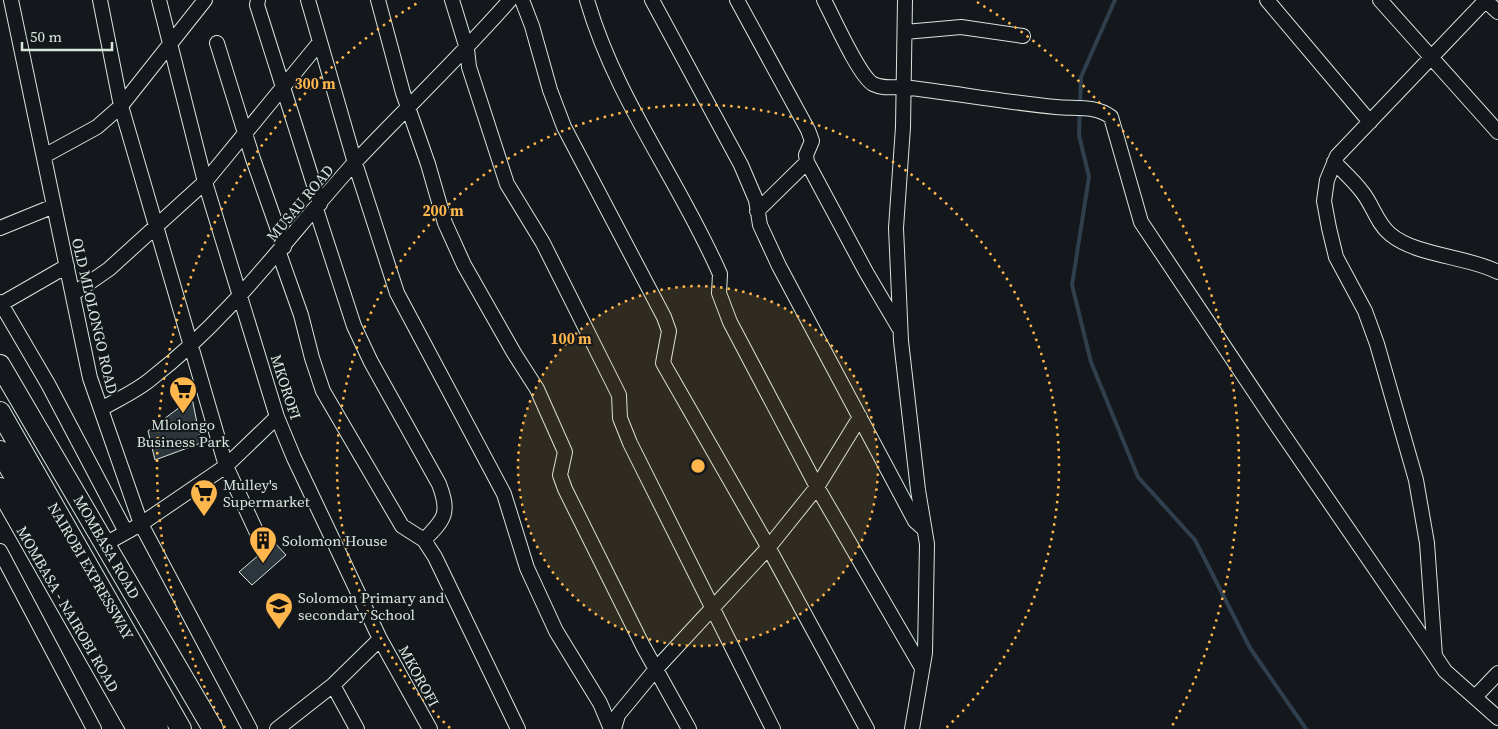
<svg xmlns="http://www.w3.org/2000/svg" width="1498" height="729" font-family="'Source Serif 4',serif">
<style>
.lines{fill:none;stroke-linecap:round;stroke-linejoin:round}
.stream{stroke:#2f3f4d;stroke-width:4}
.building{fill:#2c363c;stroke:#d8e6dc}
.minor-casing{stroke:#d8e6dc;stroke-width:16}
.highway-casing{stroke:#d8e6dc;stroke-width:22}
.minor{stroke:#14181c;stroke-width:14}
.highway{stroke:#14181c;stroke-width:20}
.ring{fill:none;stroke:#ffb74d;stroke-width:2.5;stroke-dasharray:2.5 5}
.labels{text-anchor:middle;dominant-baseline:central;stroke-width:4;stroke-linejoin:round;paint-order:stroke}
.street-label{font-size:15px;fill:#d8e6dc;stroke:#14181c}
.poi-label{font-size:15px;fill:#d8e6dc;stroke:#14181c;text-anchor:start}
.centre{fill:#ffb74d;stroke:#14181c;stroke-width:2.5}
.ring-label{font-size:15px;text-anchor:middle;font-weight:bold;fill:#ffb74d;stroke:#14181c;stroke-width:4;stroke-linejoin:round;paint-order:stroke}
</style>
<rect width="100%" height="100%" fill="#14181c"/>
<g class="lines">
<path class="stream" d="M 1115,0 L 1081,77 L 1079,135 L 1089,177 L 1072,285 L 1091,362 L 1138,477 L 1195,540 L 1250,648 L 1306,729"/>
</g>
<path class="building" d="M 192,398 L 201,443 L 155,460 L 148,431 Z
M 274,542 L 286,555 L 252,585 L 239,572 Z"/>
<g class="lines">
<g class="minor-casing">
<path id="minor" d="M 11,0 L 90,378 L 141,524 L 250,729
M 100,0 L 121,106 L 226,466 L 257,533
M 159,0 L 205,182 L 277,417 L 294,458 L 380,639 L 430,729
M 258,0 L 257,5 L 320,204
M 308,0 L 355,163 L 397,293 L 504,494 L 527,568 L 556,631 L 600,703 L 611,729
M 378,0 L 403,93 L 428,164 L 445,223 L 464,265 L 514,353 L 537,389 L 565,452 L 560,475 L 565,489 L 643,646 L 689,729
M 452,0 L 467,49 L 469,67 L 507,184 L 543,243 L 619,395 L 620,418 L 630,443 L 773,729
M 522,0 L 532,26 L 550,90 L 564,127 L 664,317 L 669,331 L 663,363 L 766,543 L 867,729
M 587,0 C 616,100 679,180 720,274 L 719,293 L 730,322 L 817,487 L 922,668
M 652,0 L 741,165 L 756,200 L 760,225 L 779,266 L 915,521 L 924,529
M 737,0 L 808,130 L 812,141 L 806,155 L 807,162 L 866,272 L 899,328
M 824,0 C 833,17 859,76 873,84 C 883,89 893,87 903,87 C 954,93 1005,102 1056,107 C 1075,109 1095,105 1111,117 L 1141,222 L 1276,424 L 1435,656
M 905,0 L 903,127 L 896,228 L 901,341 L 918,490 L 927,544 L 925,653 L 912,729
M 1267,0 L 1370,122
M 1380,0 L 1498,132
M 1485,0 L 1498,12
M 1486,0 L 1337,156 L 1327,180 L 1324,201 L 1329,228 L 1336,257 L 1365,311 L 1377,344 L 1416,480 L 1427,543 L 1435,656 L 1445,671 L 1498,718
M 905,32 L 961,27 L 1023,36
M 217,43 L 253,159 L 284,247
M 44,156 L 97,127 L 121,106 L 205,0
M 1334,162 C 1344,172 1355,182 1363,193 C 1373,206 1377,223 1390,234 C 1416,256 1467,256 1498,272
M 316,209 L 354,326 L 371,362 L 439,484 C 450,513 445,519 424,540
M 757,211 L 807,162
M 0,228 L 54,206
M 279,253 L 301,315 L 312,358 L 323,391 L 402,526 L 424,540 L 435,557 L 518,729
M 73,294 L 109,269 L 205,182 L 320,42
M 0,302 L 48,384 L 126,532
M 1,304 L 67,266
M 101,409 C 118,399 137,391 152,378 C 231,317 289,235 356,161 C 407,107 461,56 510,0
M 105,544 L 141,524 L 226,466 L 277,417
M 0,551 L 94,729
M 333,685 L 357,729
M 1475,697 L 1498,673
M 277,729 L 333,685 L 380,639
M 614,729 L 618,715 L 656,669 L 768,548 L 817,487 L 860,417"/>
</g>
<g class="highway-casing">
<path id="highway" d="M 0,365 L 213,729
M 0,412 L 181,729
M 0,451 L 158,729
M 0,488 L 137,729"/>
</g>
<use href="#minor" class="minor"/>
<use href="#highway" class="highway"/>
</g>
<circle cx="698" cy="466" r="180" fill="#ffb74d" fill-opacity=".12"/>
<g class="ring">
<circle cx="698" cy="466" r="180"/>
<path d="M450 728A361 361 0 1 1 946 728"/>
<path d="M225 728A541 541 0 0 1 419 2M977 2A541 541 0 0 1 1171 728"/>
</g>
<defs>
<g id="supermarket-pin" transform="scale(1.4375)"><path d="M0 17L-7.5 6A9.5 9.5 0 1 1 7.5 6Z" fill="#ffb74d" stroke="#14181c"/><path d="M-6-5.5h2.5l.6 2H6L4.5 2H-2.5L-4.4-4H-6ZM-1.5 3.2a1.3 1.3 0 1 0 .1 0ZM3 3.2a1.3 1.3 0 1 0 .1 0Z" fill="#111"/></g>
<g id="building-pin" transform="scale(1.4375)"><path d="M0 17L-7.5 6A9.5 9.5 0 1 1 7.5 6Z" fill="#ffb74d" stroke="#14181c"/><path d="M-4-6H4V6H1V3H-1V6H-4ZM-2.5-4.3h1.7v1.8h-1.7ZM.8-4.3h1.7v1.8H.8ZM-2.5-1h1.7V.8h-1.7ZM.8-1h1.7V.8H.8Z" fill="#111"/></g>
<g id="school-pin" transform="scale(1.4375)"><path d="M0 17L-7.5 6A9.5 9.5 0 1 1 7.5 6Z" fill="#ffb74d" stroke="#14181c"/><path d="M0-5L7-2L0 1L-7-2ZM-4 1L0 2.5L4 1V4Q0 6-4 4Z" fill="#111"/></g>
</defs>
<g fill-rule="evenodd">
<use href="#supermarket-pin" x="183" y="390"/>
<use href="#supermarket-pin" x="204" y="493"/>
<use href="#building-pin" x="263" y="540"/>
<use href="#school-pin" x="279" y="606"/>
</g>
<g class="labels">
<g class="street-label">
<text transform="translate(300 203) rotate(-50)">MUSAU ROAD</text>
<text transform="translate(95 316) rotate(77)">OLD MLOLONGO ROAD</text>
<text transform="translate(286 387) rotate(72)">MKOROFI</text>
<text transform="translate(107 547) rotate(60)">MOMBASA ROAD</text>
<text transform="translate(91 571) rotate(60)">NAIROBI EXPRESSWAY</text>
<text transform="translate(68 609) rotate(60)">MOMBASA - NAIROBI ROAD</text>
<text transform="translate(419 676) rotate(61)">MKOROFI</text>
</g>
<g class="poi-label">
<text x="183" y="424" text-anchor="middle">Mlolongo<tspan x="183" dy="17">Business Park</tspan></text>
<text x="223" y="484">Mulley's<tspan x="223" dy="17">Supermarket</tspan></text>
<text x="282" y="540">Solomon House</text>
<text x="298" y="597">Solomon Primary and<tspan x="298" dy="17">secondary School</tspan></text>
</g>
</g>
<circle cx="698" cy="466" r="8" class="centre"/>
<g class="ring-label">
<text x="315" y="89">300 m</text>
<text x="443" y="216">200 m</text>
<text x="571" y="344">100 m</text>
</g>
<path d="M22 42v8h90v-8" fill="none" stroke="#d8e6dc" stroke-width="2.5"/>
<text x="30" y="42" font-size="15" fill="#d8e6dc" stroke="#14181c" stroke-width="4" paint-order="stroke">50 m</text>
</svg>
